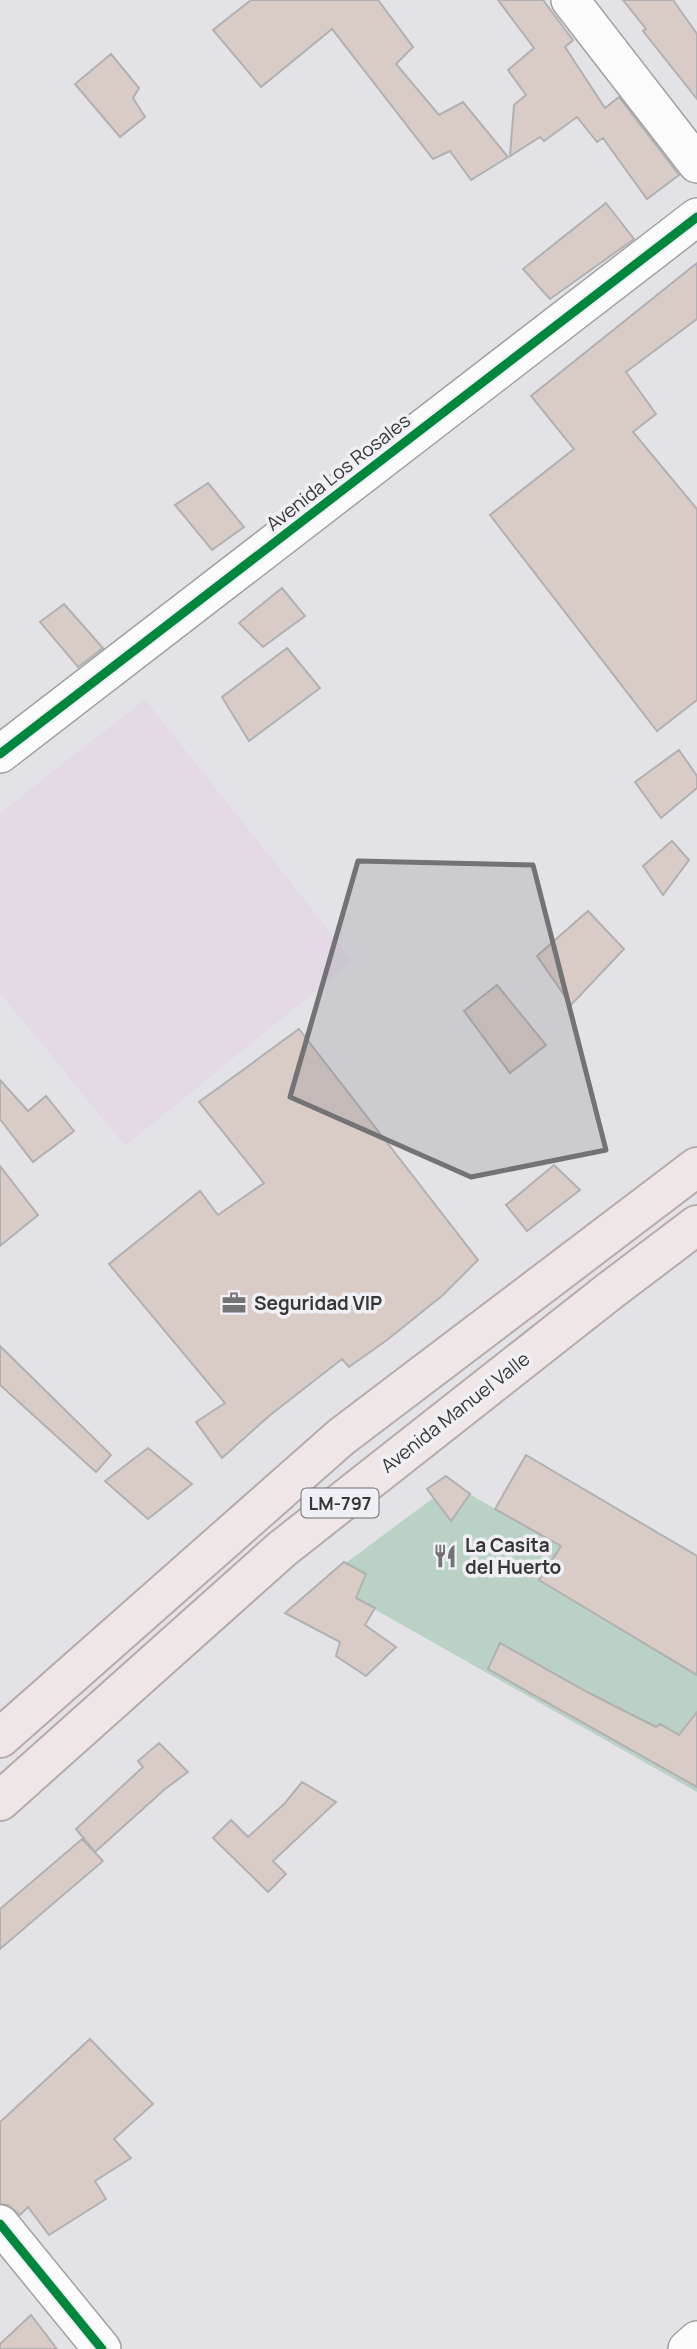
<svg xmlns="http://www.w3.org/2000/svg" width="697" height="2349" font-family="Manrope,sans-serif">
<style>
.industrial{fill:#e4dae5}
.green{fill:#bad1c5}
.building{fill:#d9ccc7;stroke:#b1b0b2;stroke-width:2}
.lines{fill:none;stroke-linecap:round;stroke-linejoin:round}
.minor-casing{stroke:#a1a1a3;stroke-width:40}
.major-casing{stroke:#b6aaab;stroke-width:42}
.minor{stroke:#fbfbfb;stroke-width:37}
.major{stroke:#efe7e7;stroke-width:38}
.cycleway-casing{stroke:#f0eff5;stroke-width:13}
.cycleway{stroke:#00873e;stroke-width:9}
.marked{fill:#737376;fill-opacity:0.2;stroke:#737376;stroke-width:5;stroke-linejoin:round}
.labels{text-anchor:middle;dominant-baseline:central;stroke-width:7;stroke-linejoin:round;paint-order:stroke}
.shield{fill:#f0eff5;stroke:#6e6e71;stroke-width:2}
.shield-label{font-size:18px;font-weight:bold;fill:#373739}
.street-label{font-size:19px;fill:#373739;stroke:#f0eff5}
.poi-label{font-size:19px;font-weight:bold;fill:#373739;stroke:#f0eff5;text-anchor:start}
</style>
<rect width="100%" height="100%" fill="#e3e3e7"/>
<path class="industrial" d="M 145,699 L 353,961 L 125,1146 L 0,993 L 0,813 Z"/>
<path class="green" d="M 452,1484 L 697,1625 L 697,1792 L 323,1580 Z"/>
<path class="building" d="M 251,0 L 378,0 L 413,47 L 396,64 L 439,115 L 463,102 L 508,157 L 471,180 L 450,151 L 433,159 L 332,29 L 261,87 L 213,30 Z
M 498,0 L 543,0 L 573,40 L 565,47 L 605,108 L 619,97 L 679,175 L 647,199 L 603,138 L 597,142 L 577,117 L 544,141 L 540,137 L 510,156 L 514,105 L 526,95 L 508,70 L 534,48 Z
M 623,0 L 673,0 L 697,34 L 697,99 L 643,31 L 646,29 Z
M 111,54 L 139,88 L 133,98 L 145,117 L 120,137 L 75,84 Z
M 606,203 L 634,239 L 550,299 L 523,269 Z
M 697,263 L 697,319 L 626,372 L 656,414 L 633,432 L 697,509 L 697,700 L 657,731 L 490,515 L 574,449 L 531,396 Z
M 208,483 L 244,527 L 212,550 L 175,505 Z
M 282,588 L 305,616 L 263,647 L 239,623 Z
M 64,604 L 103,648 L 78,667 L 40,622 Z
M 287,648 L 320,688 L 249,741 L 222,697 Z
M 679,750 L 697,776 L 697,788 L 661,818 L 635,782 Z
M 672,841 L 689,860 L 663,895 L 643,866 Z
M 588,911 L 624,949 L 571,1005 L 537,956 Z
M 497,985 L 546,1045 L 510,1073 L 464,1011 Z
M 299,1029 L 478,1260 L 443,1295 L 387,1340 L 349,1367 L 342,1359 L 269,1416 L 222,1458 L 196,1422 L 225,1403 L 109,1264 L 200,1191 L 218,1215 L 264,1183 L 199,1102 Z
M 0,1080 L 28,1111 L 46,1096 L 74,1131 L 33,1162 L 0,1119 Z
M 554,1165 L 580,1190 L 527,1231 L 506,1205 Z
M 0,1166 L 38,1215 L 0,1246 Z
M 0,1346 L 111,1455 L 96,1472 L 0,1385 Z
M 148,1448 L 192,1484 L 148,1519 L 105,1481 Z
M 526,1455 L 697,1556 L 697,1675 L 539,1580 L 561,1546 L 495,1509 Z
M 446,1476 L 470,1494 L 451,1521 L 427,1489 Z
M 344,1562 L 366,1574 L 356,1598 L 375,1608 L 365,1625 L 396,1647 L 366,1676 L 336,1656 L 340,1642 L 285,1613 Z
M 500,1643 L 589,1693 L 656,1727 L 660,1724 L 679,1735 L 697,1712 L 697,1787 L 488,1669 Z
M 159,1743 L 188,1772 L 165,1789 L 95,1852 L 76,1829 L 143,1767 L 138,1761 Z
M 302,1782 L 336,1802 L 273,1861 L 286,1874 L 268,1892 L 213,1838 L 231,1820 L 248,1837 L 285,1803 Z
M 82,1839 L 103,1861 L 0,1949 L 0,1909 Z
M 90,2039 L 153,2104 L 114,2139 L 131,2158 L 95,2181 L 106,2199 L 49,2235 L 28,2207 L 20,2215 L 8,2205 L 0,2204 L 0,2122 Z
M 31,2315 L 57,2349 L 0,2349 L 0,2344 Z"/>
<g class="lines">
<g class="minor-casing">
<path id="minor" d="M 570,0 L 697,164
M 0,754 L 697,217
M 0,2224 L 102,2349
M 687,2349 L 697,2340"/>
</g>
<g class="major-casing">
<path id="major" d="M 0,1738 L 341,1437 L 697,1167
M 0,1801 L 282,1549 L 611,1290 L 697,1225"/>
</g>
<use href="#minor" class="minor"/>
<use href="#major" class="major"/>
<g class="cycleway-casing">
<path id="cycleway" d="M 0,754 L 697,217
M 0,2224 L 102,2349"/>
</g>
<use href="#cycleway" class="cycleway"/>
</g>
<path class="marked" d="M 358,861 L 533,865 L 606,1150 L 471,1177 L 290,1097 Z"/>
<defs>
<g id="office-bare" transform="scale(1.89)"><path d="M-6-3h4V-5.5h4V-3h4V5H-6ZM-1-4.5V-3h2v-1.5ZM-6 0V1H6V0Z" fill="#737376" stroke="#f0eff5" stroke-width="2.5" paint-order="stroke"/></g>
<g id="restaurant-bare" transform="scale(1.89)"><path d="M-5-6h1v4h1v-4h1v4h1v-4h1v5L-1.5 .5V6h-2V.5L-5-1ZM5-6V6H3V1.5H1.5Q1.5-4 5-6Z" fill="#737376" stroke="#f0eff5" stroke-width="2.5" paint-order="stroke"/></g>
</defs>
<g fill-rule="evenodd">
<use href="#office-bare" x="234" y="1303"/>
<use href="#restaurant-bare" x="445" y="1556"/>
</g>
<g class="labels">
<rect class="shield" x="301.5" y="1488.5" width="77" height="29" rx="5"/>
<g class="shield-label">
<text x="340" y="1503">LM-797</text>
</g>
<g class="street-label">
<text transform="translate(338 472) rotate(-38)">Avenida Los Rosales</text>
<text transform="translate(455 1412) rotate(-38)">Avenida Manuel Valle</text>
</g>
<g class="poi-label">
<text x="254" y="1303">Seguridad VIP</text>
<text x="465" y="1545">La Casita<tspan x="465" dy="22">del Huerto</tspan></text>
</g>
</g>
</svg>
